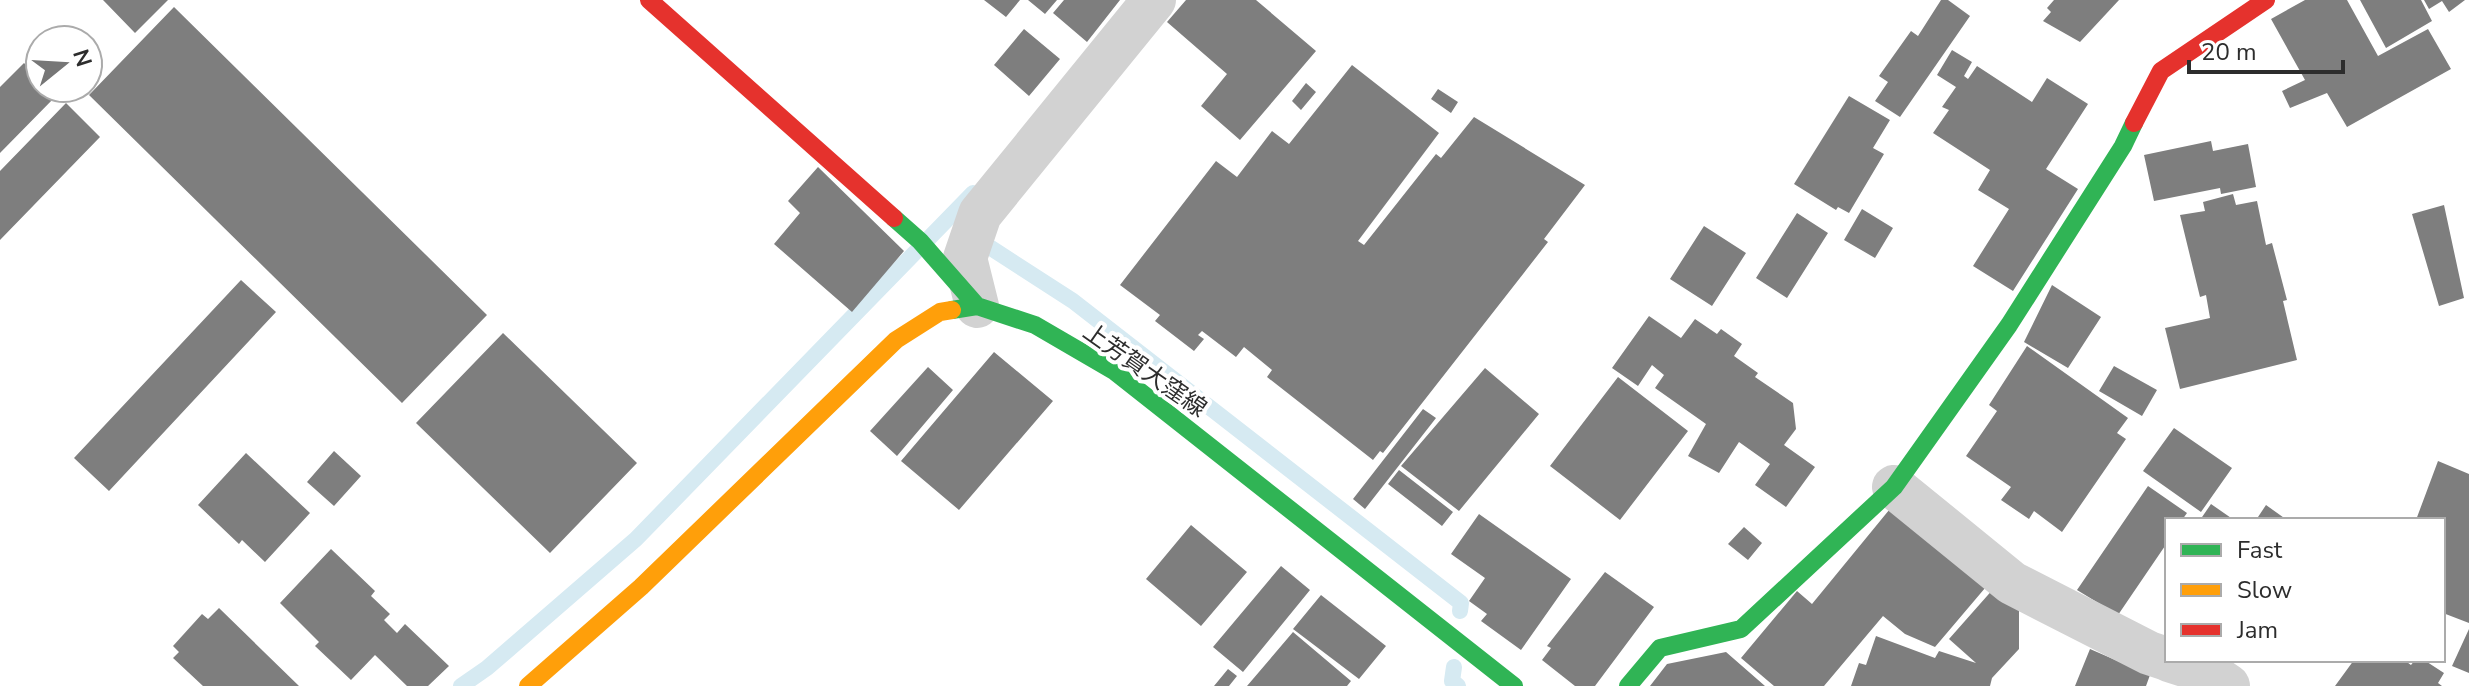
<svg xmlns="http://www.w3.org/2000/svg" width="2469" height="686" font-family="'Nunito Sans','Noto Sans JP',sans-serif">
<style>
.lines{fill:none;stroke-linecap:round;stroke-linejoin:round}
.stream{stroke:#d6eaf2;stroke-width:16}
.building{fill:#7e7e7e}
.street{stroke:#d2d2d2;stroke-width:44}
.fast{stroke:#30b455;stroke-width:18}
.slow{stroke:#ff9f0a;stroke-width:18}
.jam{stroke:#e5322d;stroke-width:18}
.labels{text-anchor:middle;dominant-baseline:central;stroke-width:8;stroke-linejoin:round;paint-order:stroke}
.street-label{font-size:24px;fill:#2d2d2d;stroke:#fff}
</style>
<rect width="100%" height="100%" fill="#fff"/>
<g class="lines">
<path class="stream" d="M 991,248 L 1073,301 L 1461,603 L 1460,611
M 1454,667 L 1452,681 L 1458,686
M 461,686 L 487,668 L 636,539 L 973,193"/>
</g>
<path class="building" d="M 103,0 L 168,0 L 135,33 Z
M 984,0 L 1020,0 L 1006,17 Z
M 1028,0 L 1057,0 L 1045,14 Z
M 1064,0 L 1120,0 L 1087,42 L 1053,13 Z
M 1186,0 L 1256,0 L 1316,51 L 1240,140 L 1201,106 L 1227,74 L 1167,22 Z
M 1941,0 L 1948,0 L 1970,16 L 1900,117 L 1875,101 L 1888,82 L 1879,76 L 1911,31 L 1918,36 Z
M 2054,0 L 2119,0 L 2080,42 L 2043,21 L 2051,12 L 2047,8 Z
M 2305,0 L 2347,0 L 2378,56 L 2428,29 L 2451,69 L 2347,127 L 2327,93 L 2290,108 L 2282,91 L 2305,80 L 2271,19 Z
M 2360,0 L 2421,0 L 2432,21 L 2386,48 Z
M 2424,0 L 2465,0 L 2449,12 L 2442,1 L 2429,9 Z
M 174,7 L 487,315 L 402,403 L 89,95 Z
M 1024,29 L 1060,59 L 1029,96 L 994,65 Z
M 1952,50 L 1972,62 L 1964,76 L 1968,79 L 1977,66 L 2032,102 L 2047,78 L 2088,104 L 2046,169 L 2078,189 L 2013,291 L 1973,266 L 2009,209 L 1978,190 L 1990,170 L 1933,133 L 1949,110 L 1942,107 L 1956,87 L 1937,75 Z
M 24,63 L 40,79 L 40,88 L 50,88 L 57,95 L 0,153 L 0,87 Z
M 1352,65 L 1439,133 L 1358,241 L 1364,245 L 1436,154 L 1441,158 L 1474,117 L 1585,185 L 1544,239 L 1548,242 L 1383,453 L 1380,451 L 1373,460 L 1267,377 L 1272,370 L 1244,347 L 1236,357 L 1202,331 L 1198,335 L 1204,339 L 1194,351 L 1155,321 L 1160,315 L 1120,285 L 1216,161 L 1237,177 L 1272,131 L 1289,144 Z
M 1306,83 L 1316,92 L 1301,110 L 1292,101 Z
M 1438,89 L 1458,102 L 1451,113 L 1431,99 Z
M 1849,96 L 1890,120 L 1873,148 L 1884,154 L 1849,213 L 1838,207 L 1836,210 L 1794,184 Z
M 66,103 L 100,137 L 0,240 L 0,171 Z
M 2211,141 L 2213,151 L 2248,144 L 2256,187 L 2221,194 L 2220,188 L 2154,201 L 2144,155 Z
M 818,167 L 904,251 L 852,312 L 774,244 L 800,213 L 788,201 Z
M 2233,194 L 2236,205 L 2257,201 L 2266,245 L 2272,243 L 2287,300 L 2283,301 L 2297,360 L 2180,389 L 2165,328 L 2210,318 L 2206,295 L 2200,297 L 2180,215 L 2205,211 L 2203,202 Z
M 2444,205 L 2464,298 L 2439,306 L 2412,214 Z
M 1862,209 L 1893,228 L 1875,258 L 1844,240 Z
M 1797,213 L 1828,233 L 1787,298 L 1756,278 Z
M 1704,226 L 1746,253 L 1712,306 L 1670,279 Z
M 241,280 L 276,312 L 109,491 L 74,458 Z
M 2052,285 L 2101,317 L 2068,368 L 2024,342 Z
M 1649,316 L 1681,338 L 1695,319 L 1717,334 L 1721,329 L 1742,344 L 1734,356 L 1758,373 L 1755,377 L 1793,403 L 1796,429 L 1784,445 L 1815,467 L 1786,507 L 1755,485 L 1770,464 L 1739,442 L 1719,473 L 1688,456 L 1706,424 L 1655,388 L 1664,375 L 1652,365 L 1638,386 L 1612,368 Z
M 503,333 L 637,463 L 550,553 L 416,423 Z
M 2027,346 L 2128,418 L 2117,433 L 2126,439 L 2062,532 L 2034,511 L 2029,519 L 2001,500 L 2011,487 L 1966,456 L 1997,411 L 1989,405 Z
M 994,352 L 1053,401 L 959,510 L 901,461 Z
M 2114,366 L 2157,390 L 2142,416 L 2099,391 Z
M 928,367 L 953,390 L 897,456 L 870,431 Z
M 1485,368 L 1539,414 L 1459,511 L 1401,466 Z
M 1618,377 L 1688,431 L 1620,520 L 1550,466 Z
M 1423,409 L 1436,418 L 1365,509 L 1353,499 Z
M 2174,428 L 2232,468 L 2201,512 L 2143,471 Z
M 334,451 L 361,476 L 334,506 L 307,482 Z
M 246,453 L 310,513 L 265,562 L 242,540 L 239,544 L 198,505 Z
M 2438,461 L 2469,474 L 2469,623 L 2443,613 L 2443,520 L 2416,520 Z
M 1399,470 L 1453,512 L 1442,526 L 1388,484 Z
M 2148,486 L 2187,513 L 2182,520 L 2167,520 L 2167,543 L 2118,615 L 2077,590 Z
M 1894,504 L 1991,581 L 1935,647 L 1905,634 L 1883,616 L 1824,686 L 1774,686 L 1741,658 L 1797,591 L 1812,604 Z
M 2211,504 L 2234,520 L 2200,520 Z
M 2266,505 L 2287,520 L 2256,520 Z
M 1479,514 L 1571,579 L 1521,650 L 1481,621 L 1487,614 L 1469,601 L 1485,578 L 1451,554 Z
M 1191,525 L 1247,572 L 1201,626 L 1146,579 Z
M 1744,527 L 1762,543 L 1748,560 L 1728,544 Z
M 331,549 L 375,591 L 371,596 L 390,614 L 384,620 L 397,633 L 405,624 L 449,666 L 428,686 L 407,686 L 375,655 L 351,680 L 315,646 L 319,642 L 280,603 Z
M 1281,566 L 1310,590 L 1243,672 L 1213,647 Z
M 1605,572 L 1654,607 L 1595,686 L 1575,686 L 1542,660 L 1551,648 L 1547,646 Z
M 1995,587 L 2019,608 L 2019,649 L 1992,678 L 1990,686 L 1851,686 L 1859,663 L 1866,665 L 1876,636 L 1935,658 L 1939,651 L 1976,663 L 1949,639 Z
M 1321,595 L 1386,646 L 1359,679 L 1293,629 Z
M 219,608 L 299,686 L 203,686 L 173,658 L 179,652 L 173,646 L 202,614 L 208,619 Z
M 2469,629 L 2469,673 L 2452,666 Z
M 1293,632 L 1351,681 L 1347,686 L 1247,686 Z
M 2090,649 L 2150,675 L 2146,686 L 2075,686 Z
M 1726,652 L 1765,686 L 1650,686 L 1667,664 Z
M 2354,660 L 2404,660 L 2411,665 L 2415,660 L 2424,660 L 2444,673 L 2438,683 L 2442,686 L 2335,686 Z
M 1228,669 L 1237,676 L 1229,686 L 1214,686 Z"/>
<g class="lines">
<path class="street" d="M 977,306 L 965,258 L 980,214 L 1154,0
M 1894,487 L 2012,583 L 2149,653 L 2167,659
M 2169,660 L 2209,673 L 2228,686"/>
<path class="fast" d="M 894,218 L 920,241 L 977,306
M 952,310 L 977,306 L 1035,325 L 1114,371 L 1514,686
M 1628,686 L 1660,648 L 1741,629 L 1894,487 L 2009,325 L 2123,146 L 2134,123"/>
<path class="slow" d="M 528,686 L 641,587 L 896,340 L 940,312 L 952,310"/>
<path class="jam" d="M 649,0 L 894,218
M 2134,123 L 2161,71 L 2266,0"/>
</g>
<g class="labels">
<g class="street-label">
<text transform="translate(1145 370) rotate(35)">上芳賀大窪線</text>
</g>
</g>
<rect x="2165" y="518" width="280" height="144" fill="#ffffff" stroke="#ababab" stroke-width="2"/>
<rect x="2181" y="544" width="40" height="12" fill="#30b455" stroke="#ababab" stroke-width="2"/>
<text x="2237" y="558" font-size="24" fill="#2d2d2d">Fast</text>
<rect x="2181" y="584" width="40" height="12" fill="#ff9f0a" stroke="#ababab" stroke-width="2"/>
<text x="2237" y="598" font-size="24" fill="#2d2d2d">Slow</text>
<rect x="2181" y="624" width="40" height="12" fill="#e5322d" stroke="#ababab" stroke-width="2"/>
<text x="2237" y="638" font-size="24" fill="#2d2d2d">Jam</text>
<g transform="translate(64 64) rotate(72)"><circle r="38" fill="#ffffff" stroke="#ababab" stroke-width="2"/>
<path d="M0-6L14 30L0 20L-14 30Z" fill="#767676"/>
<text y="-12" font-size="22" font-weight="bold" text-anchor="middle" fill="#2d2d2d">N</text>
</g>
<path d="M2189 60v12h154v-12" fill="none" stroke="#2d2d2d" stroke-width="4"/>
<text x="2201" y="60" font-size="24" fill="#2d2d2d" stroke="#ffffff" stroke-width="6" paint-order="stroke">20 m</text>
</svg>
